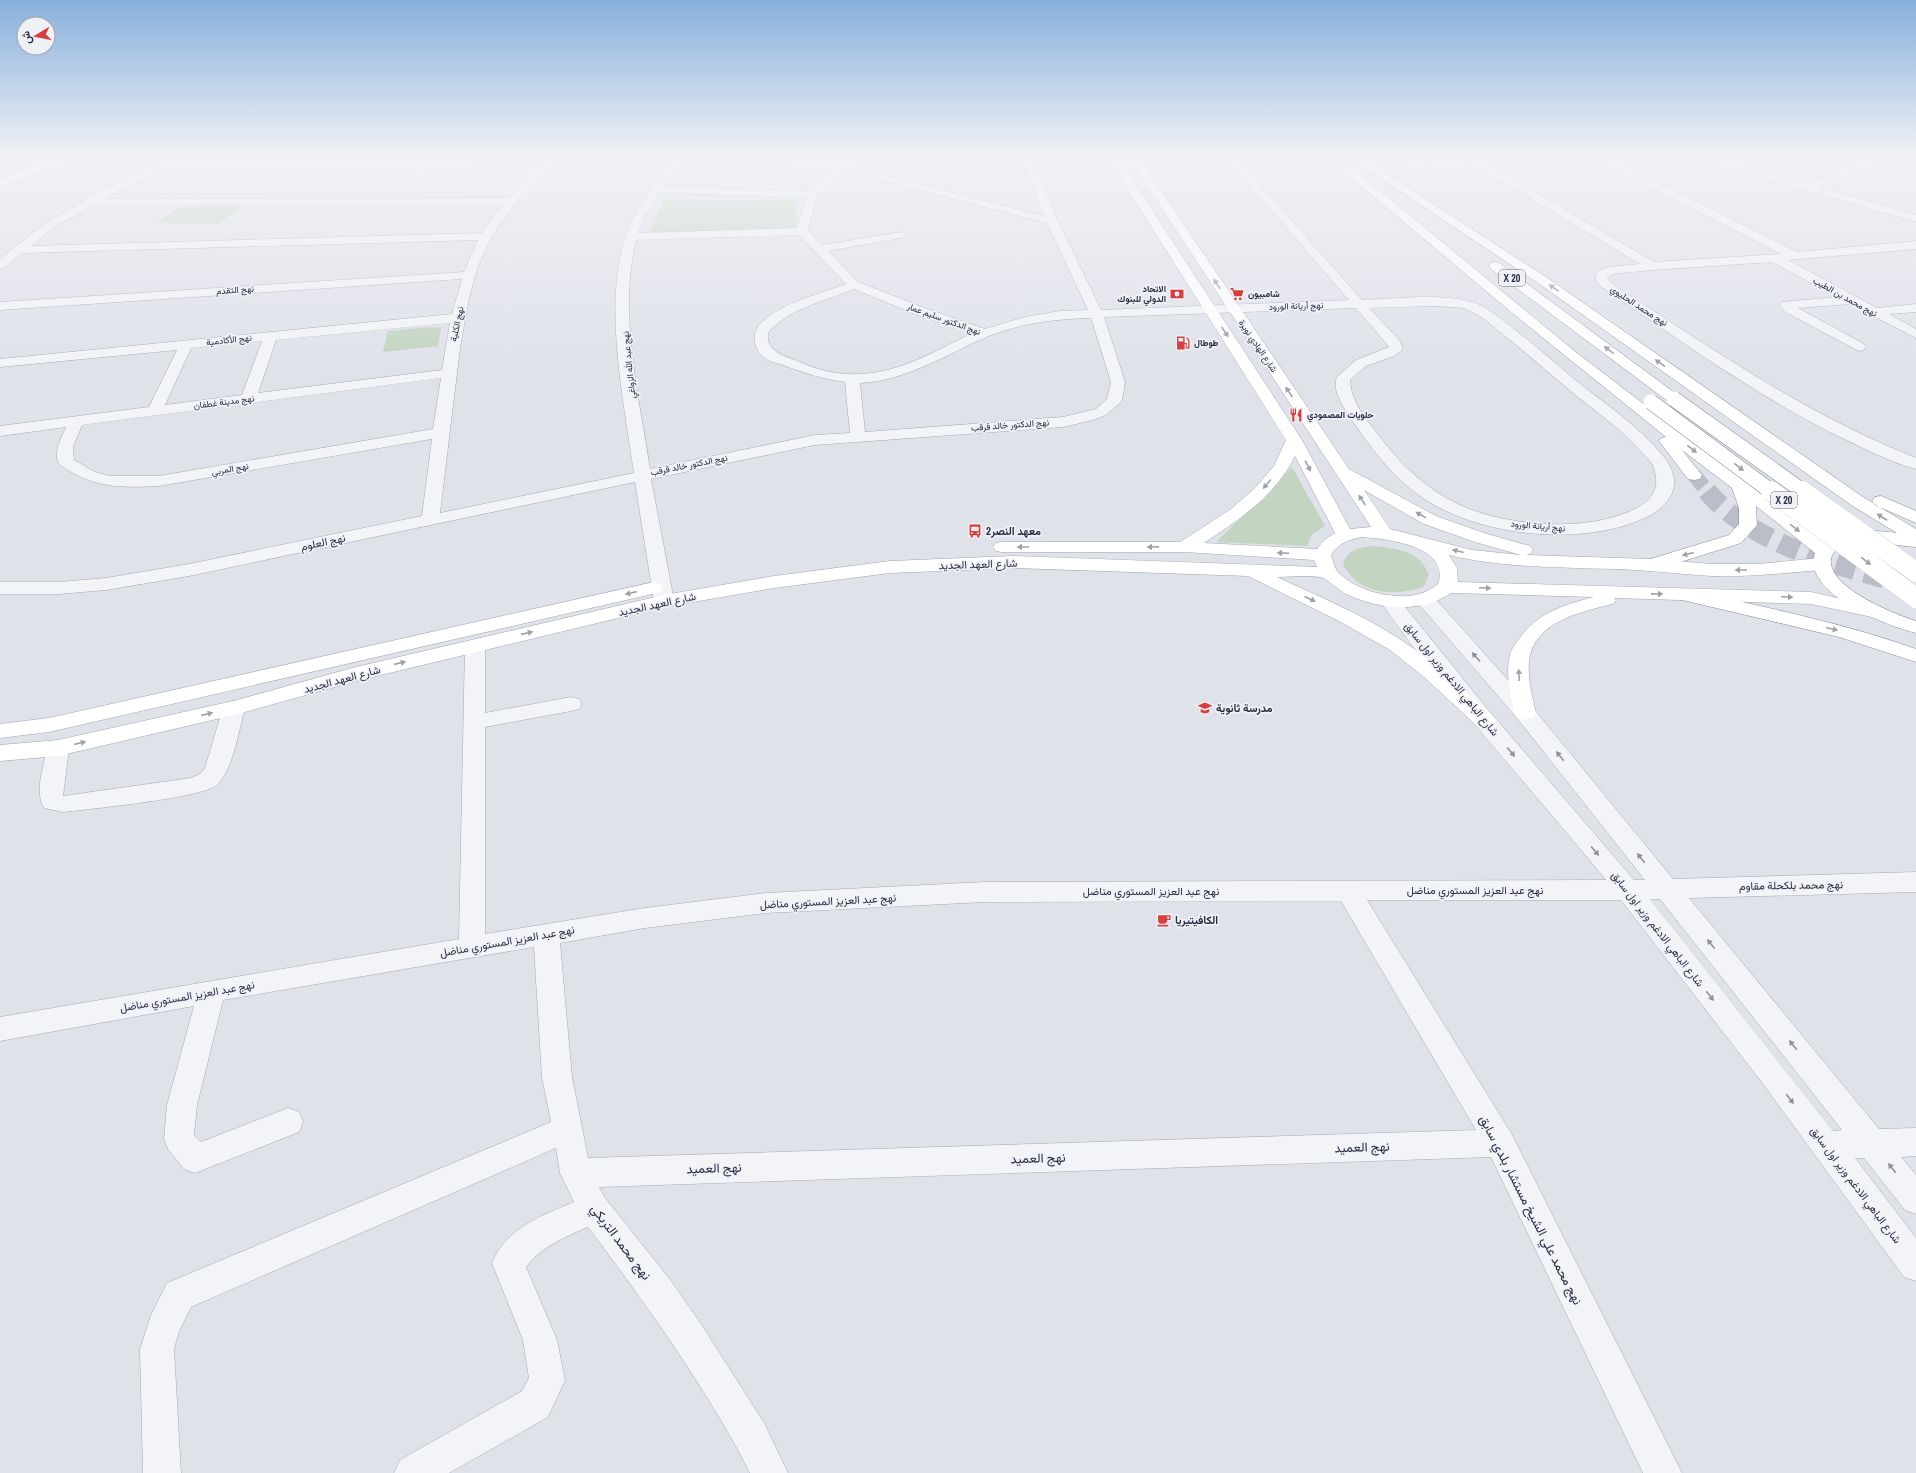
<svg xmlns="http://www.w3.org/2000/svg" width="1916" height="1473" font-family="'Archivo Narrow',Vazirmatn,sans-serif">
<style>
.green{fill:#c3d4c1}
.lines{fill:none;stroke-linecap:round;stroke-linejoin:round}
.highway-tunnel-far1{stroke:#bbbec8;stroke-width:15;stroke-dasharray:15 8;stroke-linecap:butt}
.highway-tunnel{stroke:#bbbec8;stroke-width:20;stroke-dasharray:20 10;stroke-linecap:butt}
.minor-casing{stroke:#a5a8b4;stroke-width:1}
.major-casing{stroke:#9fa4b6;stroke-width:1}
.highway-casing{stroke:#878da1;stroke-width:1}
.minor{fill:#f3f4f8;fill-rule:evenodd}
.major{fill:#fff;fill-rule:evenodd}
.highway{fill:#fff;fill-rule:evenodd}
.highway-bridge-far1-casing{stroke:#878da1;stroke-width:16;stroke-linecap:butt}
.highway-bridge-casing{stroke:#878da1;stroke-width:20;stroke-linecap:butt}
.highway-bridge-far1{stroke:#fff;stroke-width:15}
.highway-bridge{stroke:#fff;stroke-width:20}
.oneway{fill:#9ea0aa}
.oneway2{fill:#8e909d}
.labels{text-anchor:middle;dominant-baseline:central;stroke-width:3.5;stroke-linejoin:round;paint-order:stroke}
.far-poi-label{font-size:9px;font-weight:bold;fill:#282d42;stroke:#f0f1f7;text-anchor:start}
.far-street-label{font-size:9px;fill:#282d42;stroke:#f0f1f7}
.shield{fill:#f0f1f7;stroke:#646878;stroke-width:1}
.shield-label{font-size:10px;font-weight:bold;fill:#282d42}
.poi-label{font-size:11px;font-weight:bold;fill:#282d42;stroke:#f0f1f7;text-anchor:start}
.street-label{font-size:11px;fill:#282d42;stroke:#f0f1f7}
.near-street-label{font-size:13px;fill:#282d42;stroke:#f0f1f7}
</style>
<rect width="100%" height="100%" fill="#e0e2ea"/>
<path class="green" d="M 275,158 L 334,158 L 324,164 L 268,162 Z
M 664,200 L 795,200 L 796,229 L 697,233 L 650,232 Z
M 242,206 L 218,224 L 156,223 L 180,207 Z
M 430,327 L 441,328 L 438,346 L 383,352 L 388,331 Z
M 1292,467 L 1325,526 L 1312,534 L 1307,546 L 1216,542 Z
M 1370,546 C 1387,547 1407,549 1420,560 C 1424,564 1426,570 1429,574 L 1424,586 C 1398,598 1354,594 1343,563 C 1350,549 1356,549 1370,546 Z"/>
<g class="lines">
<path class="highway-tunnel-far1" d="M 1694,475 L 1708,492"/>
<path class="highway-tunnel" d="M 1707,491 C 1749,542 1835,565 1897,582"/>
<g class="minor-casing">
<path id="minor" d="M 176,158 L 189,158 L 188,159 L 540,167 L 551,158 L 562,158 L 522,196 L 505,216 L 492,236 L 478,266 L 469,298 L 460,348 L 440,513 L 634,473 C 624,401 600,293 630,225 C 641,200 658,179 675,158 L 685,158 L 663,187 L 809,191 L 834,169 L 824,166 L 721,161 L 716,158 L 775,158 L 824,160 L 840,164 L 851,159 L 856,162 L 850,167 L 1044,216 L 1021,158 L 1031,158 L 1058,221 L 1101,310 L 1349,300 L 1226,158 L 1236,158 L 1362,300 C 1397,299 1454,291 1484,307 C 1516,328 1545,355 1574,379 C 1605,404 1639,426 1664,457 C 1669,463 1675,475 1674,483 C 1674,498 1660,511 1647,517 C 1589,545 1497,538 1440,508 C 1403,489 1377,457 1354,423 C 1347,413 1329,388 1338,376 L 1356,360 L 1389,347 L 1356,308 L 1104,317 L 1125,382 L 1122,401 L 1106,415 L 1093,420 L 1063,427 L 815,445 L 651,479 L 674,601 L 671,605 L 664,607 L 657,605 L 654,601 L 635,482 L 189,576 L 106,590 L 59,594 L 0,594 L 0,582 L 59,582 L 106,578 L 189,564 L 422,516 L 432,439 L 159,486 C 120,488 93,488 60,465 C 52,454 61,439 66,427 L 0,436 L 0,426 L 149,407 L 177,350 L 0,367 L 0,359 L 452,314 L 462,279 L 0,310 L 0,302 L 464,272 L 478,240 L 22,253 L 4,268 L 0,269 L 0,259 L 46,223 L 85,200 L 127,178 ZM 176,165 L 533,173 L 509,198 L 105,199 L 135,182 ZM 844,171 L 1047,223 L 1088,310 L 1060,311 L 1025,317 L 985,329 L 930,310 L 858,282 L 828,251 L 901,238 L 907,235 L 901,232 L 822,245 L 808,230 L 817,195 ZM 659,193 L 806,197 L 797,228 L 638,233 L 645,216 ZM 503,204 L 482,233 L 31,246 L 54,227 L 94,205 ZM 799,235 L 846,284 C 819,294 784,302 762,322 C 750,333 753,349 766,359 C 770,362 778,363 783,365 C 804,373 823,379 845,382 L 850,433 L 815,435 L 650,469 C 639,395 618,315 636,240 ZM 854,289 L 920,316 L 973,333 C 924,356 883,384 826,371 C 815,369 803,363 792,359 C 779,354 766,349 768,333 C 784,311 829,299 854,289 ZM 1436,306 L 1464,308 L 1480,316 C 1514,342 1545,370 1578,397 C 1602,416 1626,433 1645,456 C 1648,459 1652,462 1653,466 C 1661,486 1654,500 1635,509 C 1588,532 1515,527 1467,508 C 1430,493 1400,465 1377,433 C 1365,418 1351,401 1350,380 L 1366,366 L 1394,356 L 1403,349 L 1400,341 L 1369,308 ZM 1091,318 L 1111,382 L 1107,399 L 1096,409 L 1063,417 L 865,432 L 860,383 C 907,381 946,354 989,336 C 1021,323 1056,319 1091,318 ZM 450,323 L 442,370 L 258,393 L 276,340 ZM 262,341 L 242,395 L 165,405 L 191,348 ZM 441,378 L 433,429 L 159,476 L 110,476 L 95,472 L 74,460 L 73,447 L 82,425 Z
M 1478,158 L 1536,158 L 1535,160 L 1531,161 L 1486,163 L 1654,262 L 1781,254 L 1599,160 L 1598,158 L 1610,158 L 1797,252 L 1916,241 L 1916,249 L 1788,260 L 1877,308 L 1916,304 L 1916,312 L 1889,314 L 1916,329 L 1916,338 L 1850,304 L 1798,308 L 1864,344 L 1866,347 L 1864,350 L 1859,351 L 1785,312 L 1780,305 L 1782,302 L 1838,297 L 1772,262 L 1652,270 L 1612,274 L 1607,278 C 1613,287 1646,306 1657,313 C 1740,368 1823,421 1916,458 L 1916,469 C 1892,463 1868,450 1846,440 C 1759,398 1680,340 1600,286 L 1595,278 L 1598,271 L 1609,267 L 1640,264 L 1473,164 L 1410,167 L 1405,164 L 1410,161 Z
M 1703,158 L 1717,158 L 1807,184 L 1870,158 L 1883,158 L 1882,160 L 1818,187 L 1916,215 L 1916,222 L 1704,160 Z
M 1425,593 L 1432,595 L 1533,708 L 1673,879 L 1916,872 L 1916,892 L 1689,898 L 1879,1129 L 1916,1128 L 1916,1156 L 1901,1157 L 1916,1175 L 1916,1214 L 1905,1210 L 1864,1158 L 1855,1158 L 1916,1238 L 1916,1281 L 1904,1277 L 1764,1085 L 1621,900 L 1367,900 L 1511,1133 L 1682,1473 L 1643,1473 L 1491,1157 L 599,1187 L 605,1198 L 671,1281 L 701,1324 L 764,1423 L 788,1473 L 750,1473 C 737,1447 723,1423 708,1399 C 671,1339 631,1284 588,1227 C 565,1237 542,1246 526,1267 L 557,1340 L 565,1380 L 548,1417 L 449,1473 L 394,1473 L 400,1460 L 522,1391 L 529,1378 L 523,1340 L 492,1263 C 506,1228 541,1216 574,1202 L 560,1173 L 556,1148 L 191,1307 L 179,1331 L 174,1349 L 181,1473 L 143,1473 L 140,1349 L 151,1315 L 167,1283 L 551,1122 L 542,1077 L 534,947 L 223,1000 L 197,1105 L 194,1135 L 201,1142 L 288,1108 L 299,1112 L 303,1122 L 299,1132 L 195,1173 L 184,1169 L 168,1149 L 164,1139 L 167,1105 L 194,1006 L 0,1041 L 0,1017 L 459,939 L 465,646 L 468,642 L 475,640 L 482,642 L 485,646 L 485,713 L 571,697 L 579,699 L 582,704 L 579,709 L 571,711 L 485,727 L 485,934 L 645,908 L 766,893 L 985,882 L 1606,880 C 1531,788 1448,699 1380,601 L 1383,597 L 1390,595 L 1397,597 L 1485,706 L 1634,880 L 1645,880 L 1517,718 L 1418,603 L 1415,599 L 1418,595 ZM 1650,899 L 1660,899 L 1842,1130 L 1833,1131 ZM 1341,901 L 1476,1130 L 588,1158 L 572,1077 L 560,943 L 645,928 L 766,913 L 985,902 Z
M 234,701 L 242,703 L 245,708 C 239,729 233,770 217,785 C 202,798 89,809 63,812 L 44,808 C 34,791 44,766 47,748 L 50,743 L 58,740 L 66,743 L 69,748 L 63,796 L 191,778 L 200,774 L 205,768 L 223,708 L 226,703 Z"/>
</g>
<g class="major-casing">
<path id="major" d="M 58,158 L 71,158 L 70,160 L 0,186 L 0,179 Z
M 1108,158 L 1118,158 L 1302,440 L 1350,529 L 1371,527 L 1129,158 L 1139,158 L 1349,469 L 1436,516 L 1487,534 L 1530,546 L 1533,550 L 1530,554 L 1526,555 L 1651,559 L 1712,564 L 1758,564 L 1821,558 L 1828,560 L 1830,564 L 1828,568 L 1821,570 C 1785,573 1749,577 1712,576 C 1680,574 1647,570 1615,569 C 1559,567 1503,568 1449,555 L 1457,568 L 1458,582 L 1811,592 L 1879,607 L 1882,611 L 1879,615 L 1872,617 L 1811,604 L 1614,598 L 1616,600 L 1613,604 C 1584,611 1539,620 1530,655 C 1526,674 1532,695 1536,713 L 1533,718 L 1525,720 L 1517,718 L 1514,713 C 1511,695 1505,674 1510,655 C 1511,650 1515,644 1519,639 C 1537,613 1563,605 1594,597 L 1451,593 C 1420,614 1380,609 1348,595 C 1340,591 1328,580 1323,578 C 1315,575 1287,577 1277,577 C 1320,597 1364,615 1404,642 C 1436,663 1464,691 1493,716 L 1496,721 L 1493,726 L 1485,728 L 1477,726 L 1424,677 L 1390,650 L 1339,621 L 1248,576 L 1013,568 L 890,573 L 774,588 L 664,607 L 360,680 L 234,715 L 58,756 L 0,761 L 0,745 L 58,740 L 233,701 L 356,667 L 664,595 L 774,576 L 890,561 L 1013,556 L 1317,567 L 1314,560 L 1184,552 L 1002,552 L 996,551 L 993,547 L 996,543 L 1002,542 L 1180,542 L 1231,509 L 1255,488 L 1274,466 L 1286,440 ZM 1295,456 L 1335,533 L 1324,540 L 1317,549 L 1204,543 C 1239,520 1276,495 1295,456 ZM 1364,490 L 1424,524 L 1475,542 L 1521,555 L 1472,550 L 1390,529 ZM 1363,537 C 1387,539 1451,546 1438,584 C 1432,588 1427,592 1419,594 C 1394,601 1356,591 1338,572 C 1334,568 1333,560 1331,555 C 1339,543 1349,539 1363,537 Z
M 654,582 L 661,584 L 663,588 L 661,592 L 49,732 L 0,738 L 0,724 L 49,718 Z"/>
</g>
<g class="highway-casing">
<path id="highway" d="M 1351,158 L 1362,158 L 1546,277 L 1863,497 L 1916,529 L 1916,547 C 1893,546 1872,538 1849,544 C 1842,546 1832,551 1831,559 C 1827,587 1894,614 1916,621 L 1916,633 C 1887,626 1801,593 1815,553 L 1756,506 L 1757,525 L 1741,543 L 1658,569 L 1651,571 L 1644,569 L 1642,565 L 1644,561 L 1729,535 L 1739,524 L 1739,508 L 1732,488 L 1682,450 L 1702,475 L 1700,479 L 1694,480 L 1688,479 L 1659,441 L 1661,438 L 1666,437 L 1511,312 L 1342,170 L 1341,168 L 1342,166 L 1350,166 L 1577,353 L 1824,542 C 1840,528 1876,530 1897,533 L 1851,505 L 1538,283 Z
M 1495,262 L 1499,263 L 1679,396 L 1681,399 L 1679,402 L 1669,402 L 1491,269 L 1489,266 L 1491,263 Z
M 1881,496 L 1916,511 L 1916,523 L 1875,505 L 1872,501 L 1875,497 Z
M 1685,589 C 1762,607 1841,622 1916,649 L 1916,662 L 1839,637 L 1678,599 L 1675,595 L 1678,591 Z"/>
</g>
<use href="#minor" class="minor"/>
<use href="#major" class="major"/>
<use href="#highway" class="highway"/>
<g class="highway-bridge-far1-casing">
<path id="highway-bridge-far1" d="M 1674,399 L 1804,492
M 1651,402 L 1772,492"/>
</g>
<g class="highway-bridge-casing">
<path id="highway-bridge" d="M 1771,491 L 1916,598
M 1802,491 L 1916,572"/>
</g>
<use href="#highway-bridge-far1" class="highway-bridge-far1"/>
<use href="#highway-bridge" class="highway-bridge"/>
</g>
<defs><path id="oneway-solid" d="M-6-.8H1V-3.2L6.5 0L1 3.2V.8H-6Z"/></defs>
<g class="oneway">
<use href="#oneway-solid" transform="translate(1217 284) rotate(-123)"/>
<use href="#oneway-solid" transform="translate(1554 288) rotate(-145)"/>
<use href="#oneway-solid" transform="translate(1225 332) rotate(57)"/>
<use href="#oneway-solid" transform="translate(1609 350) rotate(-143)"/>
<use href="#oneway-solid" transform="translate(1660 363) rotate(-145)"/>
<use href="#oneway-solid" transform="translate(1289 392) rotate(-124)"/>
<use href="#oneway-solid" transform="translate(1692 449) rotate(38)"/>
<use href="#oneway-solid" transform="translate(1308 466) rotate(62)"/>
<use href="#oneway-solid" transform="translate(1739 467) rotate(37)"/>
<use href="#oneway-solid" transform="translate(1267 484) rotate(131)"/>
<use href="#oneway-solid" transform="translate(1362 500) rotate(-124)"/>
<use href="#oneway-solid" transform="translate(1421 515) rotate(-151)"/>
<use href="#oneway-solid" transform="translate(1882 517) rotate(-147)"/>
<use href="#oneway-solid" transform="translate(1795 528) rotate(37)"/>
<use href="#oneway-solid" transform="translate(1023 547) rotate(-180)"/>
<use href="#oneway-solid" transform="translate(1153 547) rotate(179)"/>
<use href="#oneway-solid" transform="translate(1458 551) rotate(-166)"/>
<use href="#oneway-solid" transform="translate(1283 553) rotate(-177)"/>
<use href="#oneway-solid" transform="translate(1688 554) rotate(166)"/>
<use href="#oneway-solid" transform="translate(1866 561) rotate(37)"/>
<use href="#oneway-solid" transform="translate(1741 570) rotate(180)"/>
<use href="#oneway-solid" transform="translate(1485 588) rotate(2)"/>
<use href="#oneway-solid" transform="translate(631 593) rotate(167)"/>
<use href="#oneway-solid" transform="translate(1657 594) rotate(1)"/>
<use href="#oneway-solid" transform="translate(1787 597) rotate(2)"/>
<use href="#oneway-solid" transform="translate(1310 599) rotate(25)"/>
<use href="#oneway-solid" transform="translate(1832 629) rotate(14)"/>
<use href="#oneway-solid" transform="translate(527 633) rotate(-13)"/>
<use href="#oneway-solid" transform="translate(400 663) rotate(-13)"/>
<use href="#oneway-solid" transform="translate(1519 675) rotate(-91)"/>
<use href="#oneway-solid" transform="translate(207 714) rotate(-13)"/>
<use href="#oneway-solid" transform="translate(80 743) rotate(-13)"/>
</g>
<g class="oneway2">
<use href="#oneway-solid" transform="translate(1476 657) rotate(-131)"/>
<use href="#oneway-solid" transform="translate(1511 752) rotate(50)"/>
<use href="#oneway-solid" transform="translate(1560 756) rotate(-129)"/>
<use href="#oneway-solid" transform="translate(1595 851) rotate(50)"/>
<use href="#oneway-solid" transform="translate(1641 858) rotate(-129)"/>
<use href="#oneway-solid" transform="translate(1711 944) rotate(-129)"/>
<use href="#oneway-solid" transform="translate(1710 996) rotate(52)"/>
<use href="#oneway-solid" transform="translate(1793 1045) rotate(-129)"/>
<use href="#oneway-solid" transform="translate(1790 1099) rotate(52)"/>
<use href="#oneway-solid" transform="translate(1892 1168) rotate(-128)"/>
</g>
<linearGradient id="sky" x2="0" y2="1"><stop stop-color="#88b0dc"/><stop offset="0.43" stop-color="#f1f2f6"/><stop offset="1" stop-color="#f1f2f6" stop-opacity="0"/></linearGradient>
<rect width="1916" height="364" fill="url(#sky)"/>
<defs>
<g id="bank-bare" transform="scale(1.08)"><path d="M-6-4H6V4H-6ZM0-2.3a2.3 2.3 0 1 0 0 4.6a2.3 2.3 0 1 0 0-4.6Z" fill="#d43f3f" stroke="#f0f1f7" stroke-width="2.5" paint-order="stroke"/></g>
<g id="supermarket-bare" transform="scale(1.08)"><path d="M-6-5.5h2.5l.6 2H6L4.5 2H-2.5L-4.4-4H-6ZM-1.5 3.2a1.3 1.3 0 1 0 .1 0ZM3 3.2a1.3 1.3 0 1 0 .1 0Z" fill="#d43f3f" stroke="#f0f1f7" stroke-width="2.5" paint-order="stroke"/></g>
<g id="fuel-bare" transform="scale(1.08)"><path d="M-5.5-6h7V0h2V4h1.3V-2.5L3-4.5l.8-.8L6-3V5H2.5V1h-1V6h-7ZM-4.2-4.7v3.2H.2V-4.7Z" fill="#d43f3f" stroke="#f0f1f7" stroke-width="2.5" paint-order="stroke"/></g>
<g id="restaurant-bare" transform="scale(1.08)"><path d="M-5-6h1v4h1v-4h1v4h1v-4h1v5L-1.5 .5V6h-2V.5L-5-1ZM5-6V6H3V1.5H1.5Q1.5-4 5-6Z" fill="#d43f3f" stroke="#f0f1f7" stroke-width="2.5" paint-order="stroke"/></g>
<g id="bus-bare" transform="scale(1.08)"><path d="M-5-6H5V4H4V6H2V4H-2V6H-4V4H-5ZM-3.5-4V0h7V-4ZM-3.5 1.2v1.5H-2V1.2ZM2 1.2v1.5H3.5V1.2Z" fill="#d43f3f" stroke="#f0f1f7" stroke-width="2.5" paint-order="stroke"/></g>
<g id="school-bare" transform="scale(1.08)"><path d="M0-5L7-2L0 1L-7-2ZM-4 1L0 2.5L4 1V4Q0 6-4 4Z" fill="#d43f3f" stroke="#f0f1f7" stroke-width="2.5" paint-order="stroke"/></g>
<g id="cafe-bare" transform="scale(1.08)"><path d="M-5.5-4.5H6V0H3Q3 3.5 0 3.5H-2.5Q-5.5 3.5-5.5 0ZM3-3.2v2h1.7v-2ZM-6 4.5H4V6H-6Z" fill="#d43f3f" stroke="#f0f1f7" stroke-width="2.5" paint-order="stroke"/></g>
</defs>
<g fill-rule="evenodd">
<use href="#bank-bare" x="1177" y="294"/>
<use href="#supermarket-bare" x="1237" y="294"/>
<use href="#fuel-bare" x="1183" y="343"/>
<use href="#restaurant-bare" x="1296" y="415"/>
<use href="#bus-bare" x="975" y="531"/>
<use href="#school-bare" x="1205" y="708"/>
<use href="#cafe-bare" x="1164" y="920"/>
</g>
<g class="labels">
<g class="far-poi-label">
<text x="1166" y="289" text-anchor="end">الاتحاد<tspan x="1166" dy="10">الدولي للبنوك</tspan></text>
<text x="1248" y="294">شامبيون</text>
<text x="1194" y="343">طوطال</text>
<text x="1307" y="415">حلويات المصمودي</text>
</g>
<g class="far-street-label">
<text transform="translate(235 290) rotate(-4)">نهج التقدم</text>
<text transform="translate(1845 297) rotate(29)">نهج محمد بن الطيب</text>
<text transform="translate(1296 306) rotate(-2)">نهج أريانة الورود</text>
<text transform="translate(1639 306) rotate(33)">نهج محمد الحليوي</text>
<text transform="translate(944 319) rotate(20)">نهج الدكتور سليم عمار</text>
<text transform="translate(457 324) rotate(-78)">نهج الكلية</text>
<text transform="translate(229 340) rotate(-6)">نهج الأكادمية</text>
<text transform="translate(1258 346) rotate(56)">شارع الهادي نويرة</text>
<text transform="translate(629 365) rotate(-96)">نهج عبد الله الزواغي</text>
<text transform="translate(224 402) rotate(-7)">نهج مدينة غطفان</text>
<text transform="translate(1010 425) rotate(-4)">نهج الدكتور خالد قرقب</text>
<text transform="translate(689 465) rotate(-11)">نهج الدكتور خالد قرقب</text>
<text transform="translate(230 469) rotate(-10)">نهج المربي</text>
<text transform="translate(1538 526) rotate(5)">نهج أريانة الورود</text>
</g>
<g class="shield">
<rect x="1499" y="270" width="26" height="16" rx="3"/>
<rect x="1771" y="492" width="26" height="16" rx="3"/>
</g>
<g class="shield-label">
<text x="1512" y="278">X 20</text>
<text x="1784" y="500">X 20</text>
</g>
<g class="poi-label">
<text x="986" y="531">معهد النصر2</text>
<text x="1216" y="708">مدرسة ثانوية</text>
<text x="1175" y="920">الكافيتيريا</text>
</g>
<g class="street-label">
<text transform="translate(323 542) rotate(-12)">نهج العلوم</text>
<text transform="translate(978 564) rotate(-2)">شارع العهد الجديد</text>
<text transform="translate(657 604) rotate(-12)">شارع العهد الجديد</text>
<text transform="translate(342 679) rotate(-15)">شارع العهد الجديد</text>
<text transform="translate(1452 679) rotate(51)">شارع الباهي الادغم وزير اول سابق</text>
<text transform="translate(1791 885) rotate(-1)">نهج محمد بلكحلة مقاوم</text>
<text x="1475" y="890">نهج عبد العزيز المستوري مناضل</text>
<text x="1151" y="891">نهج عبد العزيز المستوري مناضل</text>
<text transform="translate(828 901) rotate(-3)">نهج عبد العزيز المستوري مناضل</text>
<text transform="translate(1658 929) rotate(52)">شارع الباهي الادغم وزير اول سابق</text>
<text transform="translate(507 941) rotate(-10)">نهج عبد العزيز المستوري مناضل</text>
<text transform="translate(187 996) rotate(-10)">نهج عبد العزيز المستوري مناضل</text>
<text transform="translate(1856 1185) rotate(53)">شارع الباهي الادغم وزير اول سابق</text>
</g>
<g class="near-street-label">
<text transform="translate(1362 1147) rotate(-2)">نهج العميد</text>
<text transform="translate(1038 1158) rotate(-2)">نهج العميد</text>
<text transform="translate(714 1168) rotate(-2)">نهج العميد</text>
<text transform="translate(1531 1210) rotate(63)">نهج محمد علي الشيخ مستشار بلدي سابق</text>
<text transform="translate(621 1242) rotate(53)">نهج محمد التريكي</text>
</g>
</g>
<g transform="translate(36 36) rotate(260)"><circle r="19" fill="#f0f1f7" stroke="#a0a3af"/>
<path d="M0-3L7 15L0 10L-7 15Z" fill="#d43f3f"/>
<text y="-6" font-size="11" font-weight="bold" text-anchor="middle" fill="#282d42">ش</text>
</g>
</svg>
